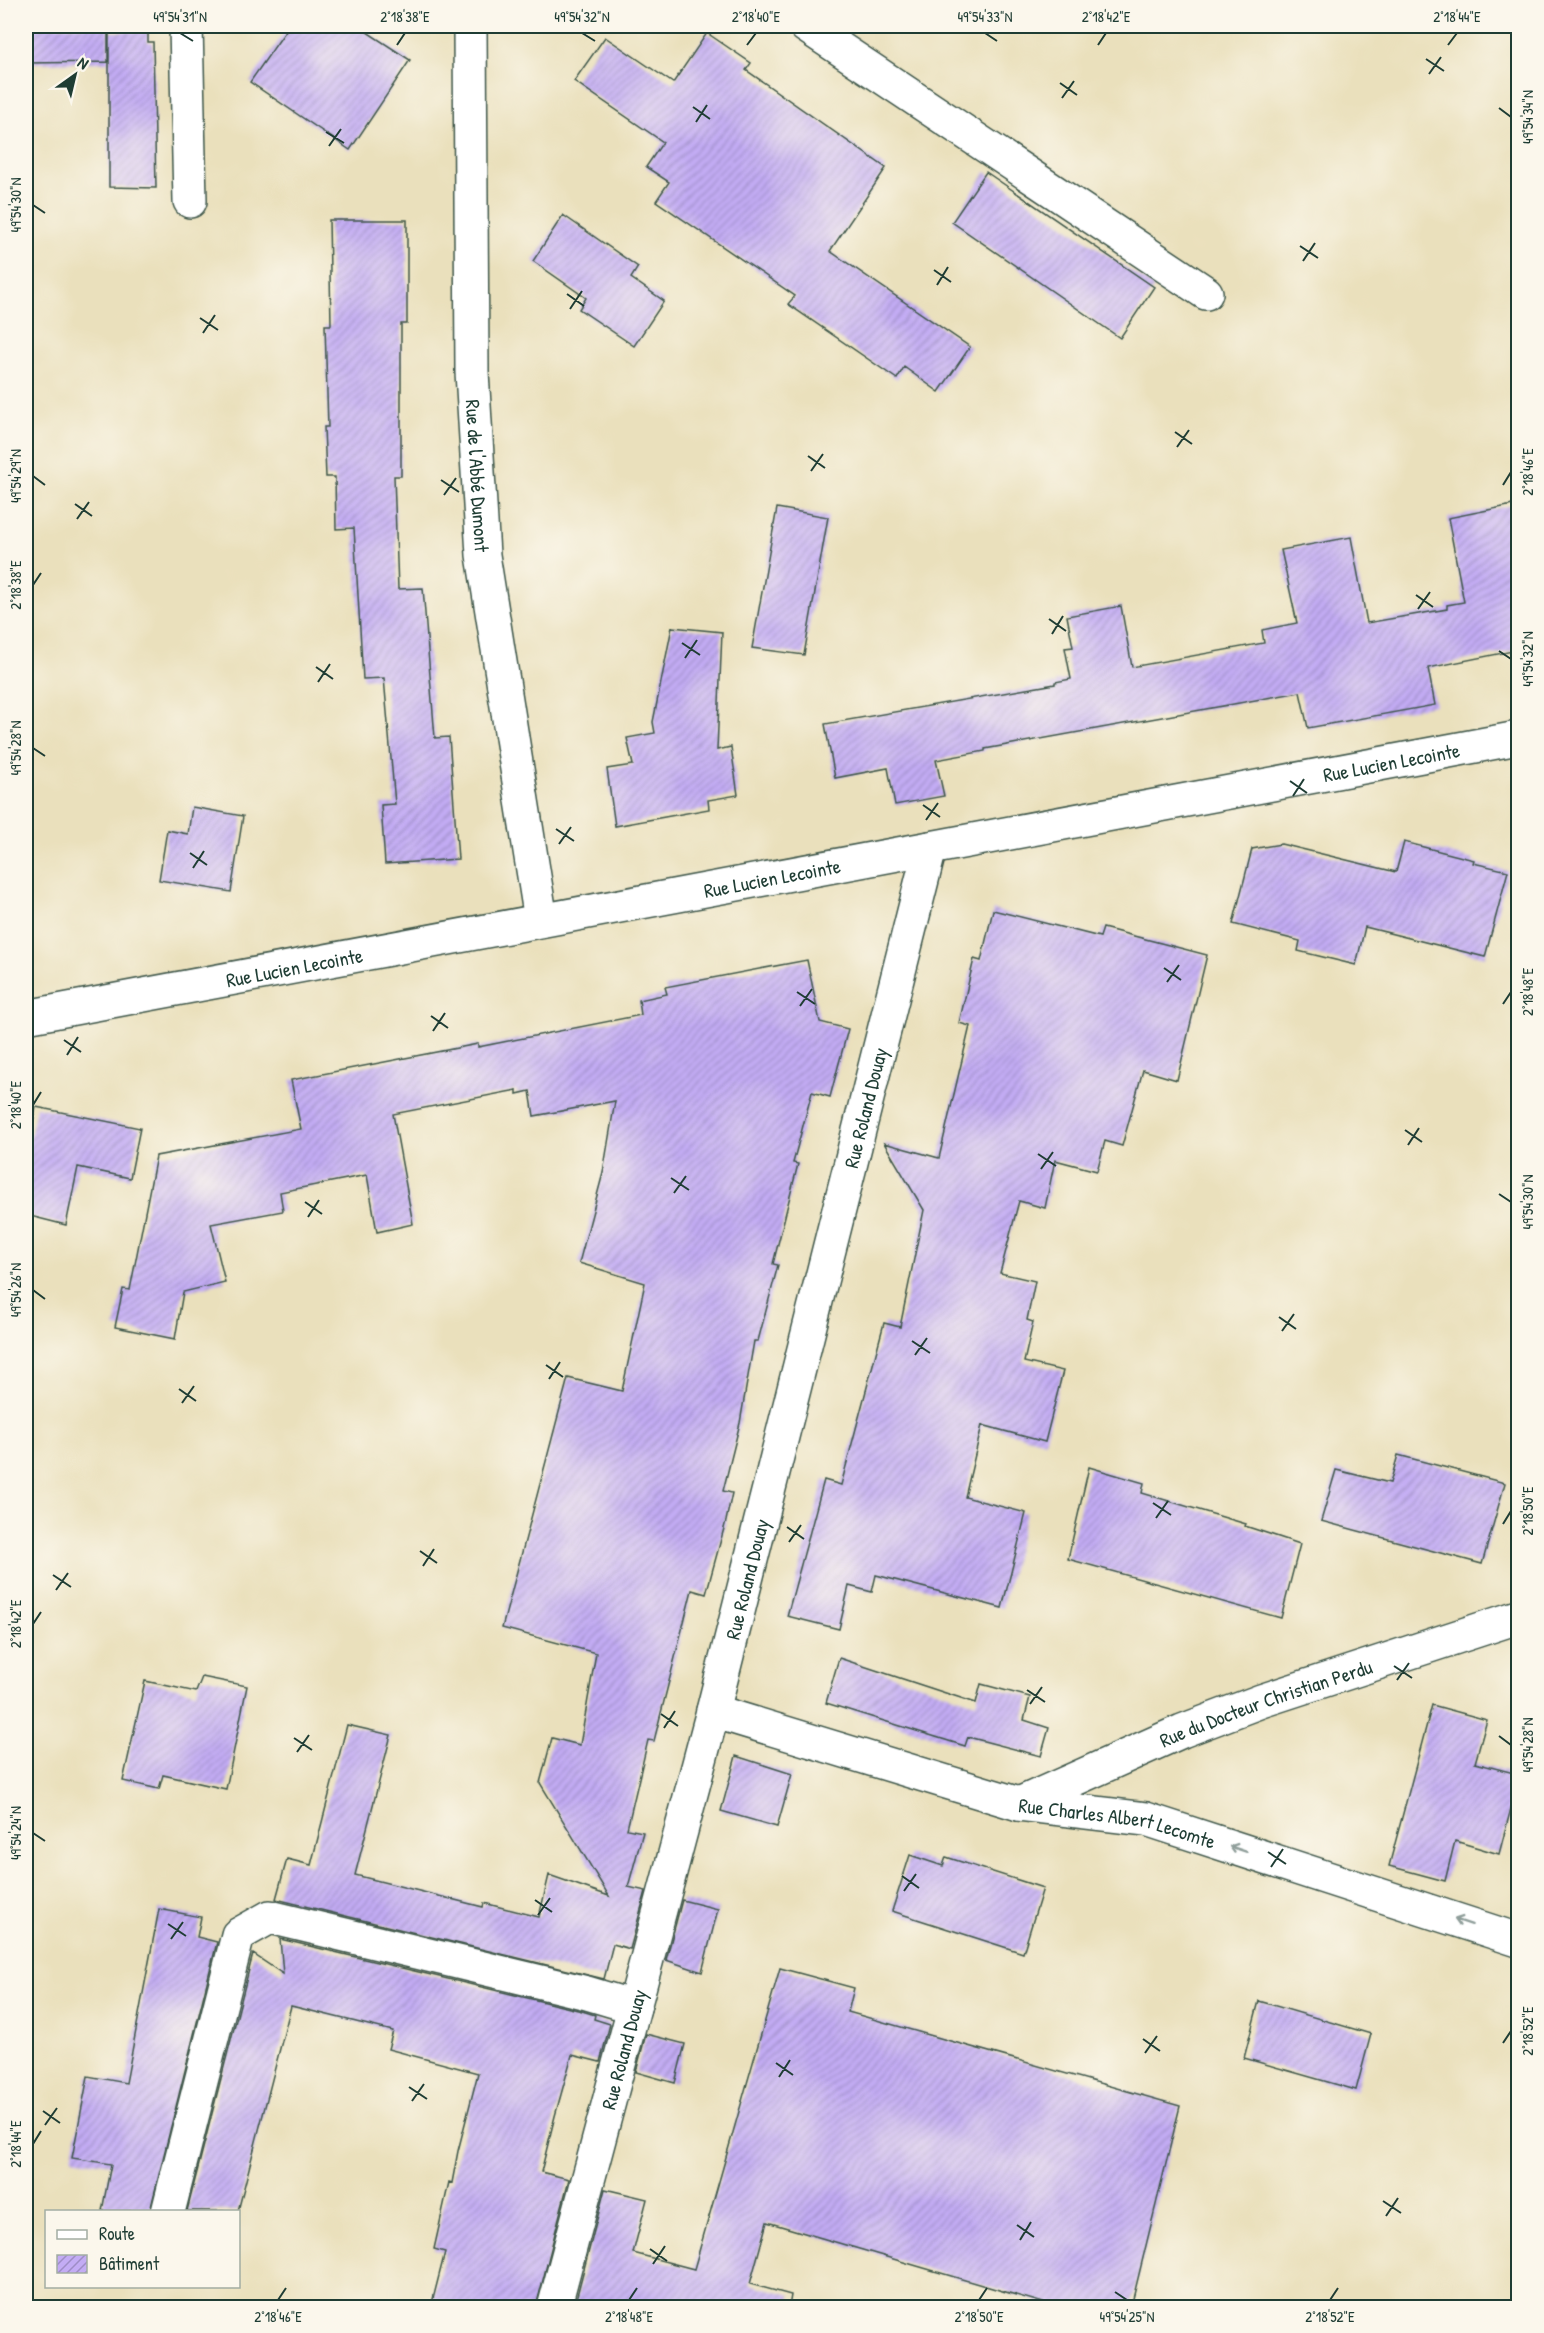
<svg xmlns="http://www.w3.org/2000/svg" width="1544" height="2333" font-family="'Patrick Hand',sans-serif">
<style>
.building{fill:url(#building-hatch)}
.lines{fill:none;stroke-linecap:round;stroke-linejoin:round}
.minor-casing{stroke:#3d5548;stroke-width:36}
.minor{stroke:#fff;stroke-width:33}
.oneway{stroke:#8f9e9a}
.ticks{fill:none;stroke:#1f3d34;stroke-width:2}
.labels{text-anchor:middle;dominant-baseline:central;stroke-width:4.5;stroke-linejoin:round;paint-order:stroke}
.street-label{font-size:20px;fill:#1f3d34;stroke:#fbf7ec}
.neatline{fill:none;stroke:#1f3d34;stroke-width:2}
.ticks-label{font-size:15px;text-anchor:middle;fill:#1f3d34}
</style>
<defs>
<pattern id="building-hatch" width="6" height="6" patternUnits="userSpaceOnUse" patternTransform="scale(1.5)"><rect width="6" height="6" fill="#c3acf4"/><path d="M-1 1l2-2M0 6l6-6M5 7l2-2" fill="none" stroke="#9e8dc6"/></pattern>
</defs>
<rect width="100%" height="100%" fill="#fbf7ec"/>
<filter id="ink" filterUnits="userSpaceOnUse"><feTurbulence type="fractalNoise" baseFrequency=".0167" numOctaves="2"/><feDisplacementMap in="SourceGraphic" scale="12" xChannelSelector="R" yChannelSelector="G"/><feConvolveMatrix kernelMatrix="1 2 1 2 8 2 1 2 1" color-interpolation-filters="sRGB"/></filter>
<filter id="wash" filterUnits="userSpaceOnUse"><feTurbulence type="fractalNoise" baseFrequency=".008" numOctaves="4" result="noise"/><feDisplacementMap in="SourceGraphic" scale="24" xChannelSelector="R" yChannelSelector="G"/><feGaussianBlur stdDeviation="1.35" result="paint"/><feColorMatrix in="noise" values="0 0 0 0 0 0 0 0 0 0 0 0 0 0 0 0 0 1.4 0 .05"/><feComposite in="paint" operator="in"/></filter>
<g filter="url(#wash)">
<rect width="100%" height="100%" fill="#eae0bc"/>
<g id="blocks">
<path class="building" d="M 26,26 L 108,26 L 108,62 L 26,63 Z
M 289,26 L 358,26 L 410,60 L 350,150 L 250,82 Z
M 148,31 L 148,42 L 153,42 L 156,188 L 109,187 L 109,32 Z
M 707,33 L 751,63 L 746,70 L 886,168 L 830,251 L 970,347 L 939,392 L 904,367 L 897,379 L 788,304 L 795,296 L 656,201 L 669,182 L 646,167 L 663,142 L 574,81 L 605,37 L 673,83 Z
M 986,172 L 1154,287 L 1120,338 L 952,222 Z
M 563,215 L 638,267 L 631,278 L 664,301 L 634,346 L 579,309 L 586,298 L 533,261 Z
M 329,220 L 407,220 L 407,324 L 401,324 L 401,476 L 394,476 L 398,589 L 423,588 L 435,738 L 449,737 L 458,859 L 385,864 L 381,805 L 395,804 L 384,678 L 363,679 L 354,528 L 336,529 L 335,477 L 326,477 L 324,427 L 328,427 L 325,325 L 331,325 Z
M 1518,504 L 1518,650 L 1428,668 L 1435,705 L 1308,728 L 1300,692 L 985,749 L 985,751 L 936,760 L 944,796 L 895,805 L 888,768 L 835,778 L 825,724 L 1055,684 L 1055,682 L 1071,679 L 1065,648 L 1073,647 L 1067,616 L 1121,606 L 1132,667 L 1264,643 L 1262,630 L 1297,623 L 1281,550 L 1351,537 L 1367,623 L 1447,609 L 1447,605 L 1464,602 L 1448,518 Z
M 777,508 L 828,517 L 804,655 L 752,648 Z
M 672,627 L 722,632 L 717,750 L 731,747 L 738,795 L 708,800 L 709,809 L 615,826 L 607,769 L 633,765 L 627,738 L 655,733 L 653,722 Z
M 192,807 L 243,816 L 231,892 L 159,880 L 167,830 L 188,834 Z
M 1404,842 L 1474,860 L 1473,863 L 1508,871 L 1485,957 L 1365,927 L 1356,965 L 1298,951 L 1300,941 L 1233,924 L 1252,849 L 1281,844 L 1396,872 Z
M 993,910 L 1100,937 L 1103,928 L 1207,955 L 1177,1080 L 1143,1070 L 1122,1146 L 1105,1141 L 1097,1171 L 1055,1160 L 1045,1208 L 1019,1201 L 1000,1273 L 1035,1281 L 1027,1320 L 1033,1322 L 1024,1362 L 1063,1371 L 1045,1442 L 982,1425 L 965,1497 L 1026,1513 L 1002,1608 L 876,1575 L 872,1592 L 849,1586 L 839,1629 L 787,1616 L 824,1480 L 841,1485 L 884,1323 L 900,1327 L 924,1210 L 884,1143 L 939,1158 L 970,1026 L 959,1023 L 974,959 L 981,961 Z
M 807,960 L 820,1022 L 848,1029 L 830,1097 L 812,1092 L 793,1163 L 798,1164 L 773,1264 L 778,1265 L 758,1341 L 754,1341 L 740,1423 L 723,1491 L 732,1493 L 726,1521 L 706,1594 L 692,1590 L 654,1741 L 648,1740 L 636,1791 L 627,1829 L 643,1832 L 628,1887 L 646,1891 L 630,1949 L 613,1944 L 604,1979 L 276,1899 L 287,1859 L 311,1865 L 347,1725 L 391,1735 L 355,1875 L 483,1907 L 484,1903 L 539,1917 L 549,1875 L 609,1896 L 540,1783 L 552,1738 L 580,1745 L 596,1653 L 502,1628 L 568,1378 L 622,1391 L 645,1283 L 579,1263 L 603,1173 L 615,1101 L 534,1116 L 530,1091 L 517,1094 L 517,1090 L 393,1114 L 413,1224 L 377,1232 L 367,1175 L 280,1192 L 283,1211 L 211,1224 L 225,1282 L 183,1292 L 175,1339 L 115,1327 L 123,1289 L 130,1290 L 156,1156 L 301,1129 L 291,1080 L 478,1044 L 478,1047 L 641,1015 L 639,1000 L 667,994 L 665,987 Z
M 36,1107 L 140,1128 L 130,1178 L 78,1167 L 66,1225 L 26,1215 L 26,1159 Z
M 1398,1455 L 1505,1483 L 1482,1564 L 1321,1521 L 1336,1470 L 1390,1483 Z
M 1089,1467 L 1144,1483 L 1142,1493 L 1246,1524 L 1245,1526 L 1300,1544 L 1281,1618 L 1068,1559 Z
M 839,1658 L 976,1703 L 981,1684 L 1030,1697 L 1024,1720 L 1049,1728 L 1041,1756 L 968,1737 L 965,1746 L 826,1703 Z
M 202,1677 L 247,1686 L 226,1789 L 163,1775 L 159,1789 L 123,1781 L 145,1681 L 196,1692 Z
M 1432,1705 L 1487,1720 L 1475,1763 L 1518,1774 L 1518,1782 L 1499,1854 L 1455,1841 L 1445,1881 L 1389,1866 Z
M 736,1756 L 792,1774 L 777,1827 L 721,1811 Z
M 910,1855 L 943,1866 L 946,1857 L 1043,1888 L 1023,1953 L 892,1911 Z
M 682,1900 L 718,1909 L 702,1972 L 666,1960 Z
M 159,1909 L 201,1917 L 197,1937 L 217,1942 L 150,2211 L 102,2211 L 111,2164 L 72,2158 L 88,2076 L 126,2083 Z
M 280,1939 L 582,2011 L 595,2015 L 594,2019 L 610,2024 L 600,2062 L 572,2055 L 555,2116 L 541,2172 L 569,2179 L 536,2307 L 431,2307 L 445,2252 L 434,2249 L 449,2182 L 452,2183 L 458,2151 L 478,2073 L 388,2049 L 393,2031 L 291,2006 L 238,2211 L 187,2211 L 253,1954 L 283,1974 Z
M 780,1968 L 854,1988 L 848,2012 L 1180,2106 L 1131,2307 L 1057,2307 L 767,2222 L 750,2284 L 791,2295 L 789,2307 L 574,2307 L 605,2189 L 647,2199 L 633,2253 L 694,2269 Z
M 1259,2001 L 1371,2034 L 1356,2090 L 1244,2058 Z
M 646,2034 L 685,2044 L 675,2083 L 636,2072 Z"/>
</g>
</g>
<g filter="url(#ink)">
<use href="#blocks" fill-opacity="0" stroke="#3d5548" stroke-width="1.5"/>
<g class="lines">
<g class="minor-casing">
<g id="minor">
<path d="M 186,26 L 190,201"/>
<path id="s1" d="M 470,26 L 472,372 L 483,555 L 541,920"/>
<path d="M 806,26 L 1206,293"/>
<path id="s2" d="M 26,1017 L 1518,738"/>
<path id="s3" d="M 713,1711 L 1019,1804 L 1146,1819 L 1518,1940"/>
<path id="s4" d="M 1019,1804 L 1182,1731 L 1261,1701 L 1518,1617"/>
<path d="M 168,2212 L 238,1935 L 270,1917 L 587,1993 L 634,2007"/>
<path id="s5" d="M 554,2308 L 713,1711 L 930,848"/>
</g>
</g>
<use href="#minor" class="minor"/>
</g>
<defs><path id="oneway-shaft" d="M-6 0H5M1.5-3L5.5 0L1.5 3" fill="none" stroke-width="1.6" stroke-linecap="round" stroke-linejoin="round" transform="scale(1.5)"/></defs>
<g class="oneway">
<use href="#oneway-shaft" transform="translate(1238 1849) rotate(-162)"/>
<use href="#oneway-shaft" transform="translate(1463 1922) rotate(-162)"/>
</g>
</g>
<path class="ticks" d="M 180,33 L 193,41M 582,33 L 595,41M 985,33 L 997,41M 397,45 L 405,33M 747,45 L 756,33M 1098,45 L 1106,33M 1448,45 L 1457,33M 1426,59 L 1444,71M 1429,74 L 1441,57M 1060,83 L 1077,95M 1062,98 L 1074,81M 693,107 L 710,119M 1499,108 L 1511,117M 696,122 L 707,105M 326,132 L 344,143M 329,146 L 341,129M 33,205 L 45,213M 1300,246 L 1318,258M 1303,261 L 1315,243M 934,270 L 951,282M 937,285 L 948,267M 567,294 L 584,306M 570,309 L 582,291M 200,318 L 218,330M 203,333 L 215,315M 1175,432 L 1192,444M 1177,447 L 1189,430M 808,456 L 825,468M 811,471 L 823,454M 33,476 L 45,485M 441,480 L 459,492M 1503,485 L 1511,472M 444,495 L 456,478M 75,504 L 92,516M 77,519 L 89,502M 33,585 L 41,573M 1416,595 L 1433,607M 1418,609 L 1430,592M 1049,619 L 1066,631M 1052,634 L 1063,616M 682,643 L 700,655M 1499,651 L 1511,659M 685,658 L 697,640M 316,667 L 333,679M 318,682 L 330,664M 33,748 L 45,756M 1290,781 L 1307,793M 1293,796 L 1304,779M 923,805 L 940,817M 926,820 L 938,803M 556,829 L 574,841M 559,844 L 571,827M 190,853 L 207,865M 193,868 L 204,851M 1164,968 L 1181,980M 1167,982 L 1179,965M 797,992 L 815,1004M 1503,1004 L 1511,992M 800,1006 L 812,989M 431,1016 L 448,1028M 433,1031 L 445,1013M 64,1040 L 81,1052M 67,1055 L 78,1037M 33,1105 L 41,1092M 1405,1130 L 1422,1142M 1408,1145 L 1419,1128M 1038,1154 L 1056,1166M 1041,1169 L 1053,1152M 671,1178 L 689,1190M 674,1193 L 686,1176M 1499,1194 L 1511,1202M 305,1202 L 322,1214M 308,1217 L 319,1200M 33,1290 L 45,1299M 1279,1317 L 1296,1329M 1282,1331 L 1294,1314M 912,1341 L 930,1353M 915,1355 L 927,1338M 546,1365 L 563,1377M 549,1379 L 560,1362M 179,1389 L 196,1401M 182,1403 L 194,1386M 1153,1503 L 1171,1515M 1156,1518 L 1168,1501M 1503,1524 L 1511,1511M 787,1527 L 804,1539M 789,1542 L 801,1525M 420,1551 L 437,1563M 423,1566 L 434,1549M 53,1575 L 71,1587M 56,1590 L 68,1573M 33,1624 L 41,1612M 1394,1666 L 1412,1678M 1397,1680 L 1409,1663M 1027,1690 L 1045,1702M 1030,1704 L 1042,1687M 661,1714 L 678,1726M 664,1728 L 675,1711M 1499,1736 L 1511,1745M 294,1738 L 312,1750M 297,1752 L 309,1735M 33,1833 L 45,1841M 1268,1852 L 1286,1864M 1271,1867 L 1283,1849M 902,1876 L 919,1888M 904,1891 L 916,1874M 535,1900 L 552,1912M 538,1915 L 550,1898M 168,1924 L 186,1936M 171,1939 L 183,1922M 1143,2039 L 1160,2051M 1503,2043 L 1511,2031M 1145,2053 L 1157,2036M 776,2063 L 793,2075M 779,2077 L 790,2060M 409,2087 L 427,2099M 412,2101 L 424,2084M 43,2111 L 60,2123M 45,2125 L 57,2108M 33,2144 L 41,2131M 1383,2201 L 1401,2213M 1386,2216 L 1398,2198M 1017,2225 L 1034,2237M 1020,2240 L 1031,2222M 650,2249 L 667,2261M 653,2264 L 665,2246M 1115,2292 L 1127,2300M 278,2300 L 286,2288M 629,2300 L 637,2288M 979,2300 L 987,2288M 1330,2300 L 1338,2288"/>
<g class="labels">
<g class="street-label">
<text stroke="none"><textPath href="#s1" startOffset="450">Rue de l'Abbé Dumont</textPath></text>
<text stroke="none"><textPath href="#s2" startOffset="1389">Rue Lucien Lecointe</textPath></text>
<text stroke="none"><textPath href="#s2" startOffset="759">Rue Lucien Lecointe</textPath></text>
<text stroke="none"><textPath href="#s2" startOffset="273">Rue Lucien Lecointe</textPath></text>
<text stroke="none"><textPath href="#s5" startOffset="1240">Rue Roland Douay</textPath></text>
<text stroke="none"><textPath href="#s5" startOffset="754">Rue Roland Douay</textPath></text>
<text stroke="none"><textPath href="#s4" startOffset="267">Rue du Docteur Christian Perdu</textPath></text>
<text stroke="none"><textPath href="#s3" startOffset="420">Rue Charles Albert Lecomte</textPath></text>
<text stroke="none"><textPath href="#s5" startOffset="268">Rue Roland Douay</textPath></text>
</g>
</g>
<rect width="1544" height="2333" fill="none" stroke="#fbf7ec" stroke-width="66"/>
<rect x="45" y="2210" width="195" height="78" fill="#fbf7ec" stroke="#a3ada2" stroke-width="1.5"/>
<rect x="57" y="2230" width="30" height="9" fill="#ffffff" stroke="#a3ada2" stroke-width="1.5"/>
<text x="99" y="2240" font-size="18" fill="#1f3d34">Route</text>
<rect x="57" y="2255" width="30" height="18" fill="url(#building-hatch)" stroke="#a3ada2" stroke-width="1.5"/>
<text x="99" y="2270" font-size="18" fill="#1f3d34">Bâtiment</text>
<g transform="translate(75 75) rotate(34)" stroke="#fbf7ec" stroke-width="4.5" paint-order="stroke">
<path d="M0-4.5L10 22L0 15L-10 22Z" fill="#1f3d34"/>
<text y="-9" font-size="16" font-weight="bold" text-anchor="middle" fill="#1f3d34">N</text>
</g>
<rect x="33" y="33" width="1478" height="2267" class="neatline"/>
<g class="ticks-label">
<text x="180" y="22">49°54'31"N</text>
<text x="405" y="22">2°18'38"E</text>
<text x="582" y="22">49°54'32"N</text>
<text x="756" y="22">2°18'40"E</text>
<text x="985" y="22">49°54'33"N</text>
<text x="1106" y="22">2°18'42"E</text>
<text x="1457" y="22">2°18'44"E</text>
<text transform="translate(1528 117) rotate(-90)" y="5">49°54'34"N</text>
<text transform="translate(16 205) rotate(-90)" y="5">49°54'30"N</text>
<text transform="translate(1528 472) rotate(-90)" y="5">2°18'46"E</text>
<text transform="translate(16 476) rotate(-90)" y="5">49°54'29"N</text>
<text transform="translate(16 585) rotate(-90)" y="5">2°18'38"E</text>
<text transform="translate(1528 659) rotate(-90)" y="5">49°54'32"N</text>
<text transform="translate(16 748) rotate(-90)" y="5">49°54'28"N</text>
<text transform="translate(1528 992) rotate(-90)" y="5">2°18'48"E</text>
<text transform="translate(16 1105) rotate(-90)" y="5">2°18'40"E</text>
<text transform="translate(1528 1202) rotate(-90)" y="5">49°54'30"N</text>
<text transform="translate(16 1290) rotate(-90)" y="5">49°54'26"N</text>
<text transform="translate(1528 1511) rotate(-90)" y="5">2°18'50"E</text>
<text transform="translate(16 1624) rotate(-90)" y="5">2°18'42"E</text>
<text transform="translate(1528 1745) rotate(-90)" y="5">49°54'28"N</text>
<text transform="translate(16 1833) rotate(-90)" y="5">49°54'24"N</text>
<text transform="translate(1528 2031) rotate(-90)" y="5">2°18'52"E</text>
<text transform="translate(16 2144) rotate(-90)" y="5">2°18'44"E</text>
<text x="278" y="2322">2°18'46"E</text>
<text x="629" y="2322">2°18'48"E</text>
<text x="979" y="2322">2°18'50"E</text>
<text x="1127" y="2322">49°54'25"N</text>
<text x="1330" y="2322">2°18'52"E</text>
</g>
</svg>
